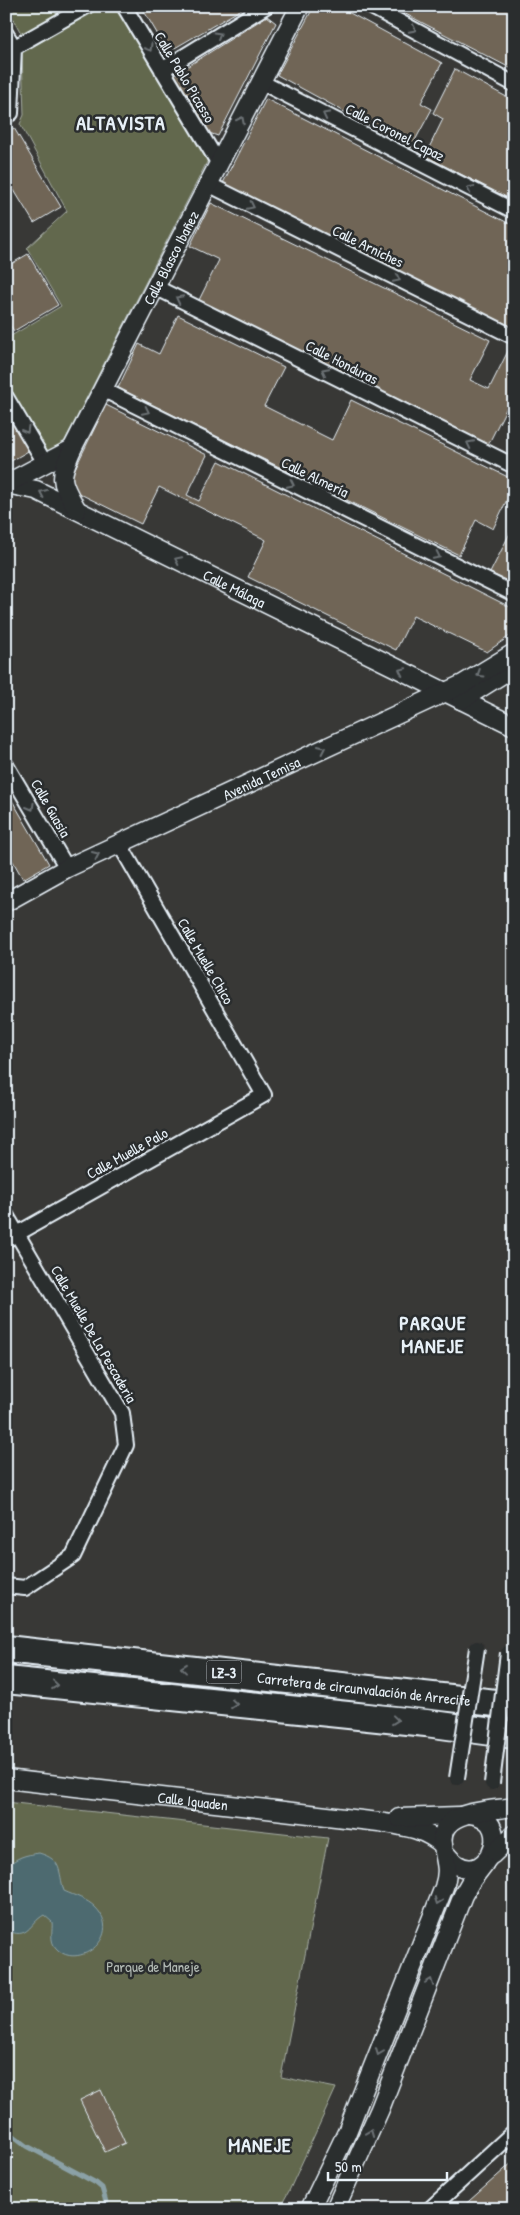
<svg xmlns="http://www.w3.org/2000/svg" width="520" height="2215" font-family="'Patrick Hand',sans-serif">
<style>
.green{fill:#62684e;stroke:#a5aca3}
.water{fill:#4d6b70;stroke:#8ba1a6}
.lines{fill:none;stroke-linecap:round;stroke-linejoin:round}
.stream{stroke:#8ba1a6;stroke-width:5}
.building{fill:#6f6556;stroke:#e8f1f8}
.minor-casing{stroke:#e8f1f8;stroke-width:18}
.tertiary-casing{stroke:#e8f1f8;stroke-width:21}
.motorway-casing{stroke:#e8f1f8;stroke-width:30}
.minor{stroke:#2a2d2e;stroke-width:14}
.tertiary{stroke:#2a2d2e;stroke-width:18}
.motorway{stroke:#2a2d2e;stroke-width:26}
.minor-bridge-casing{stroke:#e8f1f8;stroke-width:18;stroke-linecap:butt}
.minor-bridge{stroke:#2a2d2e;stroke-width:14}
.oneway{stroke:#6c7275}
.labels{text-anchor:middle;dominant-baseline:central;stroke-width:5;stroke-linejoin:round;paint-order:stroke}
.shield{fill:#2a2d2e;stroke:#afb6bb;stroke-width:1}
.shield-label{font-size:14px;font-weight:bold;fill:#e8f1f8}
.street-label{font-size:15px;fill:#e8f1f8;stroke:#2a2d2e}
.park-label{font-size:15px;fill:#b2bab4;stroke:#2a2d2e}
.district-label{font-size:20px;font-weight:bold;letter-spacing:1px;fill:#e8f1f8;stroke:#2a2d2e}
</style>
<rect width="100%" height="100%" fill="#383836"/>
<filter id="ink" filterUnits="userSpaceOnUse"><feTurbulence type="fractalNoise" baseFrequency=".02" numOctaves="2"/><feDisplacementMap in="SourceGraphic" scale="10" xChannelSelector="R" yChannelSelector="G"/><feConvolveMatrix kernelMatrix="1 2 1 2 8 2 1 2 1" color-interpolation-filters="sRGB"/></filter>
<g filter="url(#ink)">
<path class="green" d="M 6,6 L 72,6 L 22,35 Z
M 102,6 L 118,6 L 208,160 L 62,446 L 46,455 L 6,386 L 6,339 L 61,306 L 27,248 L 67,211 L 20,124 L 24,115 L 22,53 Z
M 6,1802 L 328,1838 L 281,2077 L 336,2088 L 289,2191 L 279,2209 L 6,2209 Z"/>
<path class="water" d="M 39,1853 C 63,1860 58,1871 64,1891 C 75,1896 87,1899 95,1907 C 125,1936 77,1972 56,1948 C 49,1941 53,1930 52,1922 L 44,1915 C 29,1923 29,1941 6,1930 L 6,1868 C 16,1857 25,1855 39,1853 Z"/>
<g class="lines">
<path class="stream" d="M 6,2130 L 27,2146 L 96,2183 L 102,2188 L 108,2209"/>
</g>
<path class="building" d="M 141,6 L 247,6 L 168,52 Z
M 314,6 L 337,6 L 442,63 L 421,103 L 432,109 L 411,148 L 277,75 Z
M 390,6 L 514,6 L 514,70 Z
M 267,16 L 276,23 L 218,136 L 206,132 L 174,75 Z
M 455,69 L 514,101 L 514,201 L 425,156 L 443,119 L 433,113 Z
M 266,99 L 514,226 L 514,323 L 512,327 L 222,185 Z
M 14,128 L 61,207 L 34,223 L 6,177 L 6,133 Z
M 211,203 L 490,340 L 470,380 L 489,389 L 509,349 L 514,351 L 514,393 L 488,445 L 198,302 L 219,260 L 190,246 Z
M 28,254 L 58,305 L 14,331 L 6,319 L 6,267 Z
M 178,315 L 284,367 L 264,406 L 332,440 L 351,400 L 514,480 L 514,485 L 493,529 L 476,520 L 459,555 L 118,388 L 139,344 L 159,354 Z
M 106,405 L 207,455 L 187,495 L 199,501 L 219,461 L 514,609 L 514,633 L 487,652 L 413,616 L 396,650 L 248,577 L 266,540 L 159,487 L 141,524 L 66,487 Z
M 6,409 L 30,450 L 6,464 Z
M 514,525 L 514,584 L 490,573 Z
M 6,790 L 49,864 L 23,879 L 6,849 Z
M 101,2090 L 125,2143 L 105,2152 L 80,2100 Z
M 514,2161 L 514,2209 L 460,2209 Z"/>
<g class="lines">
<g class="minor-casing">
<path id="minor" d="M 124,6 L 219,164
M 370,6 L 514,84
M 6,34 L 14,47 L 11,113 L 6,116
M 6,52 L 87,6
M 162,70 L 266,6
M 261,82 L 514,211
M 208,184 L 514,337
M 155,287 L 514,466
M 102,389 L 514,594
M 6,397 L 45,463
M 6,765 L 67,868
M 6,1215 L 122,1413 L 126,1445 L 73,1556 L 25,1588 L 6,1586
M 6,1240 L 264,1095 L 119,843
M 430,2209 L 514,2132"/>
</g>
<g class="tertiary-casing">
<g id="tertiary">
<path id="s1" d="M 6,484 L 36,490 L 514,726"/>
<path d="M 6,484 L 72,449"/>
<path id="s2" d="M 77,510 C 61,481 58,481 72,449 L 300,6"/>
<path d="M 461,700 L 514,667"/>
<path id="s3" d="M 6,902 L 67,868 L 463,684 L 514,653"/>
<path id="s4" d="M 6,1779 L 379,1822 C 403,1826 424,1828 443,1845"/>
<path d="M 399,1818 L 459,1816"/>
<path d="M 446,1854 C 483,1901 520,1819 470,1814"/>
<path d="M 492,1855 L 514,1834"/>
<path d="M 310,2209 L 347,2132 L 444,1887 C 450,1868 445,1863 443,1845 C 437,1809 490,1811 514,1807"/>
<path d="M 335,2209 L 380,2109 L 463,1895 L 471,1881 L 484,1864"/>
</g>
</g>
<g class="motorway-casing">
<g id="motorway">
<path id="s5" d="M 6,1649 L 514,1705"/>
<path d="M 6,1680 L 426,1723 L 514,1735"/>
</g>
</g>
<use href="#minor" class="minor"/>
<use href="#tertiary" class="tertiary"/>
<use href="#motorway" class="motorway"/>
<g class="minor-bridge-casing">
<path id="minor-bridge" d="M 457,1778 L 477,1648
M 492,1783 L 508,1653"/>
</g>
<use href="#minor-bridge" class="minor-bridge"/>
</g>
<defs><path id="oneway-chevron" d="M-2-3.5L2.5 0L-2 3.5" fill="none" stroke-width="1.6" stroke-linecap="round" stroke-linejoin="round" transform="scale(1.25)"/></defs>
<g class="oneway">
<use href="#oneway-chevron" transform="translate(413 29) rotate(28)"/>
<use href="#oneway-chevron" transform="translate(218 35) rotate(-31)"/>
<use href="#oneway-chevron" transform="translate(149 48) rotate(59)"/>
<use href="#oneway-chevron" transform="translate(326 115) rotate(-153)"/>
<use href="#oneway-chevron" transform="translate(241 120) rotate(-63)"/>
<use href="#oneway-chevron" transform="translate(470 189) rotate(-153)"/>
<use href="#oneway-chevron" transform="translate(251 206) rotate(26)"/>
<use href="#oneway-chevron" transform="translate(397 279) rotate(26)"/>
<use href="#oneway-chevron" transform="translate(179 299) rotate(-153)"/>
<use href="#oneway-chevron" transform="translate(325 371) rotate(-153)"/>
<use href="#oneway-chevron" transform="translate(146 411) rotate(26)"/>
<use href="#oneway-chevron" transform="translate(26 430) rotate(60)"/>
<use href="#oneway-chevron" transform="translate(470 444) rotate(-153)"/>
<use href="#oneway-chevron" transform="translate(291 484) rotate(26)"/>
<use href="#oneway-chevron" transform="translate(43 493) rotate(-155)"/>
<use href="#oneway-chevron" transform="translate(437 556) rotate(26)"/>
<use href="#oneway-chevron" transform="translate(178 560) rotate(-154)"/>
<use href="#oneway-chevron" transform="translate(402 671) rotate(-154)"/>
<use href="#oneway-chevron" transform="translate(480 674) rotate(148)"/>
<use href="#oneway-chevron" transform="translate(322 749) rotate(-25)"/>
<use href="#oneway-chevron" transform="translate(31 807) rotate(60)"/>
<use href="#oneway-chevron" transform="translate(96 855) rotate(-25)"/>
<use href="#oneway-chevron" transform="translate(184 1668) rotate(-174)"/>
<use href="#oneway-chevron" transform="translate(55 1685) rotate(6)"/>
<use href="#oneway-chevron" transform="translate(234 1704) rotate(6)"/>
<use href="#oneway-chevron" transform="translate(395 1720) rotate(6)"/>
<use href="#oneway-chevron" transform="translate(438 1901) rotate(111)"/>
<use href="#oneway-chevron" transform="translate(430 1982) rotate(-69)"/>
<use href="#oneway-chevron" transform="translate(379 2052) rotate(111)"/>
<use href="#oneway-chevron" transform="translate(370 2133) rotate(-68)"/>
</g>
</g>
<g class="labels">
<rect class="shield" x="206.5" y="1660.5" width="35" height="23" rx="4"/>
<g class="shield-label">
<text x="224" y="1672">LZ-3</text>
</g>
<g class="street-label">
<text transform="translate(185 77) rotate(59)">Calle Pablo Picasso</text>
<text transform="translate(395 132) rotate(27)">Calle Coronel Capaz</text>
<text transform="translate(368 246) rotate(26)">Calle Arniches</text>
<text stroke="none"><textPath href="#s2" startOffset="281">Calle Blasco Ibañez</textPath></text>
<text transform="translate(342 362) rotate(27)">Calle Honduras</text>
<text transform="translate(315 477) rotate(26)">Calle Almería</text>
<text stroke="none"><textPath href="#s1" startOffset="252">Calle Málaga</textPath></text>
<text stroke="none"><textPath href="#s3" startOffset="284">Avenida Temisa</textPath></text>
<text transform="translate(51 808) rotate(60)">Calle Guasia</text>
<text transform="translate(206 961) rotate(60)">Calle Muelle Chico</text>
<text transform="translate(127 1153) rotate(-29)">Calle Muelle Palo</text>
<text transform="translate(94 1334) rotate(60)">Calle Muelle De La Pescaderia</text>
<text stroke="none"><textPath href="#s5" startOffset="360">Carretera de circunvalación de Arrecife</textPath></text>
<text stroke="none"><textPath href="#s4" startOffset="188">Calle Iguaden</textPath></text>
</g>
<g class="park-label">
<text x="153" y="1966">Parque de Maneje</text>
</g>
<g class="district-label">
<text x="121" y="122">ALTAVISTA</text>
<text x="433" y="1322">PARQUE<tspan x="433" dy="23">MANEJE</tspan></text>
<text x="260" y="2144">MANEJE</text>
</g>
</g>
<rect width="520" height="2215" fill="none" stroke="#2a2d2e" stroke-width="25"/>
<rect x="12" y="12" width="495" height="2190" fill="none" stroke="#e8f1f8" stroke-width="2" filter="url(#ink)"/>
<path d="M328 2172v8h119v-8" fill="none" stroke="#e8f1f8" stroke-width="2.5"/>
<text x="335" y="2172" font-size="15" fill="#e8f1f8" stroke="#2a2d2e" stroke-width="4" paint-order="stroke">50 m</text>
</svg>
